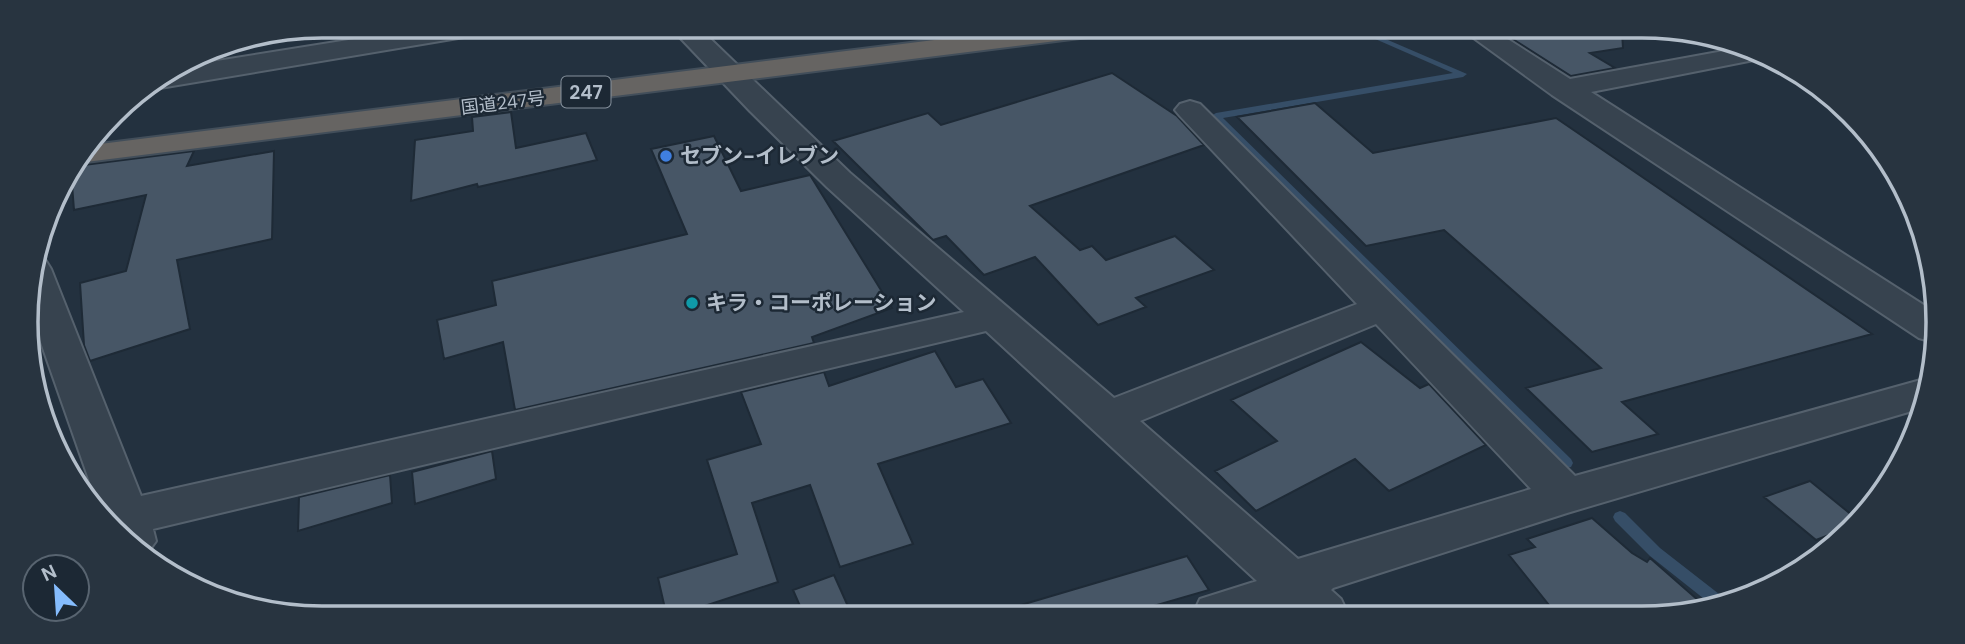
<svg xmlns="http://www.w3.org/2000/svg" width="1965" height="644" font-family="'DM Sans','Noto Sans JP',sans-serif">
<style>
.lines{fill:none;stroke-linecap:round;stroke-linejoin:round}
.stream{fill:#364e67;fill-rule:evenodd}
.building{fill:#475666;stroke:#1e2a36;stroke-width:2}
.minor-casing{stroke:#55616d;stroke-width:4}
.trunk-casing{stroke:#424e5a;stroke-width:4}
.minor{fill:#37434f;fill-rule:evenodd}
.trunk{fill:#666462;fill-rule:evenodd}
.shop-dot{fill:#3f7fe0;stroke:#1c2834;stroke-width:2.5}
.culture-dot{fill:#0f9aa8;stroke:#1c2834;stroke-width:2.5}
.labels{text-anchor:middle;dominant-baseline:central;stroke-width:5;stroke-linejoin:round;paint-order:stroke}
.far-street-label{font-size:18px;fill:#b3beca;stroke:#1c2834}
.shield{fill:#1c2834;stroke:#86919d;stroke-width:2}
.shield-label{font-size:19px;font-weight:bold;fill:#b3beca}
.poi-label{font-size:21px;font-weight:bold;fill:#b3beca;stroke:#1c2834;text-anchor:start}
.rim{fill:none;stroke:#b3beca;stroke-width:3.5}
</style>
<rect width="100%" height="100%" fill="#23313f"/>
<g class="lines">
<path class="stream" d="M 1357,31 L 1367,31 L 1467,74 L 1463,77 L 1223,118 L 1571,459 L 1573,463 L 1571,467 L 1566,468 L 1561,467 L 1211,116 L 1216,113 L 1453,73 Z
M 1620,511 L 1625,513 L 1660,548 L 1728,601 L 1713,606 L 1650,556 L 1615,521 L 1613,517 L 1615,513 Z"/>
</g>
<path class="building" d="M 1500,31 L 1622,32 L 1623,48 L 1590,53 L 1615,68 L 1571,76 Z
M 1112,73 L 1177,116 L 1204,145 L 1030,206 L 1080,250 L 1092,246 L 1106,260 L 1175,236 L 1214,270 L 1136,298 L 1146,307 L 1098,325 L 1035,257 L 984,275 L 946,236 L 933,240 L 833,141 L 928,113 L 941,125 Z
M 1315,103 L 1373,153 L 1556,118 L 1872,334 L 1622,402 L 1658,434 L 1592,452 L 1526,388 L 1601,368 L 1444,230 L 1366,246 L 1237,117 Z
M 511,112 L 516,148 L 586,133 L 597,160 L 478,187 L 477,184 L 411,201 L 415,140 L 473,131 L 472,117 Z
M 714,136 L 741,191 L 810,175 L 892,308 L 812,337 L 814,343 L 515,410 L 503,342 L 444,359 L 437,320 L 496,305 L 492,281 L 687,234 L 651,149 Z
M 194,151 L 187,166 L 274,151 L 272,239 L 177,260 L 190,329 L 90,361 L 84,345 L 80,283 L 126,271 L 146,195 L 74,210 L 71,172 L 76,166 Z
M 1361,342 L 1420,388 L 1429,384 L 1486,445 L 1389,491 L 1355,459 L 1256,511 L 1215,471 L 1277,441 L 1231,400 Z
M 935,351 L 956,387 L 983,379 L 1011,423 L 878,464 L 913,544 L 840,567 L 810,485 L 752,503 L 778,582 L 683,613 L 666,613 L 658,578 L 737,554 L 707,460 L 761,444 L 741,392 L 824,372 L 829,386 Z
M 492,451 L 496,479 L 415,504 L 412,472 Z
M 390,475 L 392,503 L 298,531 L 299,497 Z
M 1810,481 L 1858,520 L 1853,526 L 1816,540 L 1764,497 Z
M 1592,518 L 1632,553 L 1647,562 L 1650,558 L 1707,608 L 1682,615 L 1557,615 L 1509,555 L 1535,547 L 1527,539 Z
M 1187,556 L 1209,590 L 1126,614 L 1022,614 L 1021,605 Z
M 834,575 L 851,613 L 803,613 L 793,590 Z"/>
<g class="lines">
<g class="minor-casing">
<path id="minor" d="M 430,27 L 489,27 L 485,33 L 476,35 L 160,88 L 150,85 L 179,67 Z
M 671,28 L 699,28 L 850,173 L 1114,398 L 1357,304 L 1180,116 L 1175,110 L 1180,104 L 1190,101 L 1200,104 L 1575,476 L 1928,378 L 1933,380 L 1922,408 L 1567,513 L 1333,588 L 1331,590 L 1341,599 L 1348,614 L 1193,614 L 1200,599 L 1257,581 L 986,331 L 153,529 L 156,541 L 145,556 L 100,511 L 31,314 L 29,284 L 36,259 L 46,261 L 51,269 L 141,496 L 964,312 L 827,187 L 750,111 ZM 1376,324 L 1531,489 L 1298,559 L 1140,421 Z
M 1464,31 L 1495,31 L 1570,79 L 1740,48 L 1764,58 L 1591,92 L 1933,311 L 1933,342 L 1919,338 L 1552,95 Z"/>
</g>
<g class="trunk-casing">
<path id="trunk" d="M 1023,29 L 1101,30 L 1097,35 L 1088,37 L 78,163 L 92,145 Z"/>
</g>
<use href="#minor" class="minor"/>
<use href="#trunk" class="trunk"/>
</g>
<circle class="shop-dot" cx="666" cy="156" r="7"/>
<circle class="culture-dot" cx="692" cy="303" r="7"/>
<g class="labels">
<g class="far-street-label">
<text transform="translate(503 103) rotate(-7)">国道247号</text>
</g>
<rect class="shield" x="561.5" y="76.5" width="49" height="31" rx="5"/>
<g class="shield-label">
<text x="586" y="92">247</text>
</g>
<g class="poi-label">
<text x="680" y="156">セブン-イレブン</text>
<text x="706" y="303">キラ・コーポレーション</text>
</g>
</g>
<path d="M0 0H1965V644H0ZM322 38H1642A284 284 0 0 1 1926 322V322A284 284 0 0 1 1642 606H322A284 284 0 0 1 38 322V322A284 284 0 0 1 322 38Z" fill="#283440" fill-rule="evenodd"/>
<path class="rim" d="M322 38H1642A284 284 0 0 1 1926 322V322A284 284 0 0 1 1642 606H322A284 284 0 0 1 38 322V322A284 284 0 0 1 322 38Z"/>
<g transform="translate(56 588) rotate(335)"><circle r="33" fill="#1c2834" stroke="#586470" stroke-width="2"/>
<path d="M0-5L12 26L0 18L-12 26Z" fill="#85bcfd"/>
<text y="-10" font-size="19" font-weight="bold" text-anchor="middle" fill="#b3beca">N</text>
</g>
</svg>
